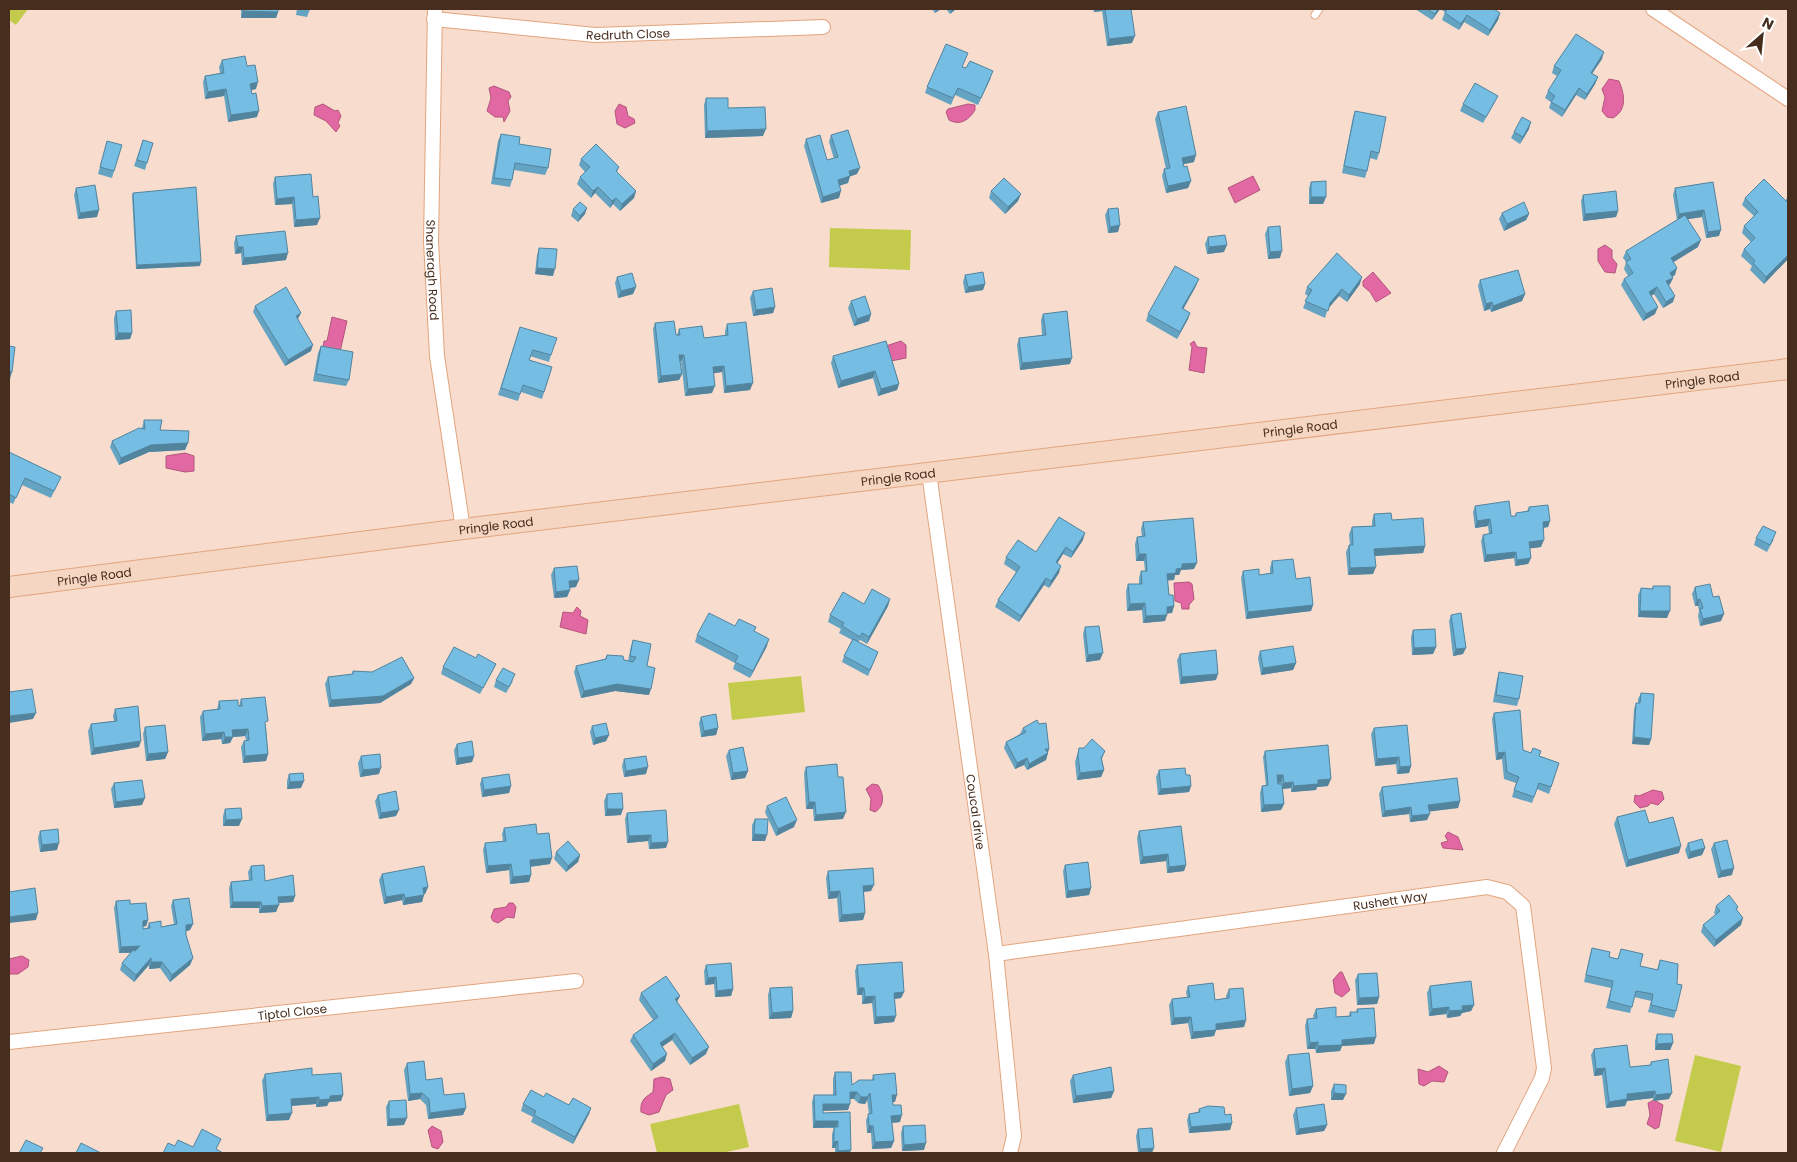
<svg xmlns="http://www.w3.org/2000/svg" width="1797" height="1162" font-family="Poppins,sans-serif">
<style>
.green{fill:#c4cb4c}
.water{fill:#e268a3;stroke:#b3567b}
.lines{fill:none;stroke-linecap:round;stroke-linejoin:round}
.lane-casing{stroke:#e2a47e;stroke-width:9}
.street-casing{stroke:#e2a47e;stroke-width:16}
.secondary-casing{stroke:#e2a47e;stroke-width:22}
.lane{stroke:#fff;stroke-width:7}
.street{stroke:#fff;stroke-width:14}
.secondary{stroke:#f4d6c2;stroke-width:20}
.wall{fill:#65a3c2}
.shaded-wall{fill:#52849e}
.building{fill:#75bde2;stroke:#52849e}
.labels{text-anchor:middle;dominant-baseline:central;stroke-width:4;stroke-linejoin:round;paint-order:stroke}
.street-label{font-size:12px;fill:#462d1d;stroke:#fff}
</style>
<rect width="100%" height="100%" fill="#f8ddce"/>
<path class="green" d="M 9,9 L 28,9 L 16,25 L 9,20 Z
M 830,228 L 911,230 L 910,270 L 829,267 Z
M 801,676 L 805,712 L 732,720 L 728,683 Z
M 1695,1055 L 1741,1066 L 1721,1152 L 1675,1141 Z
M 739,1104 L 749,1147 L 722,1153 L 657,1153 L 650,1124 Z"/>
<path class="water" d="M 1609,79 L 1619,81 C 1625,95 1627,110 1613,118 L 1607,117 L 1602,111 L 1605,97 L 1602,89 Z
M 494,86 L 509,92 L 511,97 L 508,101 L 510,111 L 504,122 L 503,117 L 495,117 L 487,111 L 491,98 L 489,88 Z
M 323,104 L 335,111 L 338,110 L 341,116 L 338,123 L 340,126 L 336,132 L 326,121 L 314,115 L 315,107 Z
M 619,104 L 626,107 L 628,116 L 634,119 L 635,123 L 625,128 L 617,124 L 615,111 Z
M 968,104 L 975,105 L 975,110 C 969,120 960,126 949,120 L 946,112 L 948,109 Z
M 1253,176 L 1260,190 L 1235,203 L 1228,188 Z
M 1605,245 L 1612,250 L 1612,258 L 1617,264 L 1615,273 L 1605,272 L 1598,261 L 1598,249 Z
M 1373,272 L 1391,293 L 1376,302 L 1370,292 L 1363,286 L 1363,281 Z
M 332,317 L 347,321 L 340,352 L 323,348 L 324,341 L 327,341 Z
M 901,341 L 906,345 L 906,358 L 891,361 L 886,346 Z
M 1194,341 L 1197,347 L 1207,348 L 1204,373 L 1189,370 L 1192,347 L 1190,344 Z
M 185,453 L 194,456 L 194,471 L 185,472 L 166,468 L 166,456 Z
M 1189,582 L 1192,584 L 1194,599 L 1189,605 L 1189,609 L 1182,609 L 1181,603 L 1175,601 L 1174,583 Z
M 577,607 L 581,611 L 580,616 L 588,620 L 586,634 L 560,627 L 563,612 L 573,613 Z
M 872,784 L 878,785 C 884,794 885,806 875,812 L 870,810 L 871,799 L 866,789 Z
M 1653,790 L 1662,792 L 1664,799 L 1658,805 L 1651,803 L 1648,806 L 1640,808 L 1634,802 L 1635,795 L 1639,796 Z
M 1448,832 L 1458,837 L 1463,850 L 1443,848 L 1441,843 L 1448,841 L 1445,836 Z
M 509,903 L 513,903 L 516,907 L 514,918 L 507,917 L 498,923 L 493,921 L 491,917 L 494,909 L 506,907 Z
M 22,956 L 29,960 L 28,967 L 18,974 L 9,974 L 9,959 Z
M 1340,972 L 1342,972 L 1350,990 L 1342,997 L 1335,993 L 1333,980 Z
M 1439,1066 L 1448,1072 L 1444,1082 L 1432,1081 L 1424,1086 L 1419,1084 L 1418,1069 L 1428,1072 Z
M 662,1077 L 670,1079 L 673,1090 L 666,1095 L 659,1112 L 649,1115 L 641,1112 C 640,1101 644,1098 653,1092 L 654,1079 Z
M 1654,1100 L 1663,1105 L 1659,1127 L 1655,1129 L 1647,1124 L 1650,1115 L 1648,1103 Z
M 432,1126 L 441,1131 L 443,1142 L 438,1149 L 432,1147 L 428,1130 Z"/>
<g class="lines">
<g class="lane-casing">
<path id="lane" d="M 1315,15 L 1319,9"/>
</g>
<g class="street-casing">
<g id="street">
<path id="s1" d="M 435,9 L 431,241 L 437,356 L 463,529"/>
<path d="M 1653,9 L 1788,99"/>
<path id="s2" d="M 434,19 L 595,35 L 823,27"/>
<path id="s3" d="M 929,473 L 996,954 L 1014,1136 L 1010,1153"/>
<path id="s4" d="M 996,954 L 1487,887 L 1507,892 L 1523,906 L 1544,1068 L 1542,1078 L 1504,1153"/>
<path id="s5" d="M 9,1042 L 576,981"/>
</g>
</g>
<g class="secondary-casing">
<g id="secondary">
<path id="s6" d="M 9,587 L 463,529 L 1788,369"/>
</g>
</g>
<use href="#lane" class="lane"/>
<use href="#street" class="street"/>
<use href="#secondary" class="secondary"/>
</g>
<path class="wall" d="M 241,9 L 278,9 L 278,12 L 276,18 L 241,18 Z
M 297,9 L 310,9 L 307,17 L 296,15 Z
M 932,9 L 941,9 L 935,13 Z
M 946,9 L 956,9 L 950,14 Z
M 1093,9 L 1131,9 L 1132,43 L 1107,46 L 1102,11 L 1094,12 Z
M 1415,9 L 1440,9 L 1432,20 Z
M 1440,9 L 1494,9 L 1500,13 L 1498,20 L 1488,36 L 1464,22 L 1459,30 L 1442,20 L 1445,12 Z
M 1602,59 L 1592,74 L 1598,77 L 1595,84 L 1585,100 L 1576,95 L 1562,117 L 1549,108 L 1551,102 L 1545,98 L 1548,91 L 1557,76 L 1552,73 L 1554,66 Z
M 222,60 L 247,66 L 256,89 L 251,90 L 257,117 L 228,122 L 224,96 L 205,99 L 203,82 L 205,76 L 220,73 L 219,67 Z
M 963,67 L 991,78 L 978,105 L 955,95 L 951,105 L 925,93 L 927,87 Z
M 706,98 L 728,108 L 763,136 L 705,138 L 704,105 Z
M 1495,102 L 1483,123 L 1460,111 L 1463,104 Z
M 1355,111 L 1379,153 L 1377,160 L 1370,158 L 1367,171 L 1365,178 L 1342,173 L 1353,117 Z
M 1158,112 L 1194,162 L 1183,164 L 1191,181 L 1188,188 L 1166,193 L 1162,176 L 1164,169 L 1166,169 L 1155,119 Z
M 1529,129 L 1520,144 L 1511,138 L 1514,132 Z
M 501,134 L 519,144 L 548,168 L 545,175 L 514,170 L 512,180 L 510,187 L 491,184 L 498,141 Z
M 831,135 L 857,174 L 850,176 L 848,183 L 840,185 L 839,198 L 821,203 L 804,146 L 806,139 L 827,160 L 834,159 L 829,142 Z
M 143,140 L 147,163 L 145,170 L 134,166 Z
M 107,141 L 114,171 L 112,178 L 98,174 Z
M 581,159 L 619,167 L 617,172 L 636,191 L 634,198 L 620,211 L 613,204 L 610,208 L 595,193 L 591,198 L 577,184 L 580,177 L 585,172 L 579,165 Z
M 275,177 L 313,197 L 317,225 L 294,227 L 292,204 L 275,205 L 273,184 Z
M 1311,182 L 1326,197 L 1323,204 L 1309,204 L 1309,188 Z
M 1713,182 L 1719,236 L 1706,238 L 1702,217 L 1687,219 L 1698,247 L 1673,262 L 1675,275 L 1672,277 L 1673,278 L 1670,284 L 1669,285 L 1673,302 L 1663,308 L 1654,294 L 1651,296 L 1655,314 L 1643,321 L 1621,285 L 1624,279 L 1628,276 L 1624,269 L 1626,262 L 1623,258 L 1626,251 L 1677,220 L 1673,195 L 1675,188 Z
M 76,188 L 97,217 L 78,219 L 74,195 Z
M 991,191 L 1018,201 L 1005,214 L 989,198 Z
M 133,193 L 200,266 L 136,269 L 132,196 Z
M 1788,194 L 1788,259 L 1764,284 L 1750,270 L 1752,266 L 1741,256 L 1744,249 L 1751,242 L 1742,233 L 1744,226 L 1754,216 L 1742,205 L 1745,198 L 1786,200 Z
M 1583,195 L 1618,211 L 1616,217 L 1583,221 L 1581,201 Z
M 573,209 L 585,214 L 578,222 L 571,216 Z
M 1108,209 L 1118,232 L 1108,233 L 1105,215 Z
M 1502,213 L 1529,214 L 1526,220 L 1504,231 L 1499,219 Z
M 1268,227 L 1280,258 L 1268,259 L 1265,234 Z
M 236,236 L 286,260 L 242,265 L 241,253 L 235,254 L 234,243 Z
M 1208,237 L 1224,252 L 1207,254 L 1205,244 Z
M 539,248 L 553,276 L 535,274 L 537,255 Z
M 965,275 L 985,284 L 983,290 L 965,293 L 963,282 Z
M 617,277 L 636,287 L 633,294 L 618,298 L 615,283 Z
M 1480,280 L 1525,294 L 1522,301 L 1491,312 L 1490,309 L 1484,311 L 1478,286 Z
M 1360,284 L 1347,302 L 1339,296 L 1328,308 L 1325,318 L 1303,308 L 1308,296 L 1305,294 L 1307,287 Z
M 1196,286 L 1183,309 L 1190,313 L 1188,319 L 1177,339 L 1146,321 L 1148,314 Z
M 753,291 L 775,307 L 773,313 L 753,316 L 750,298 Z
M 851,301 L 871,314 L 869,321 L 854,326 L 848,308 Z
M 255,306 L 298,319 L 311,351 L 285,366 L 253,312 Z
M 116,311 L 132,333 L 130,339 L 115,340 L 114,318 Z
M 1043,314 L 1070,364 L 1020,370 L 1017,345 L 1019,338 L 1042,335 L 1041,320 Z
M 655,323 L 676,335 L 677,335 L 679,329 L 704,338 L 725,336 L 725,331 L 727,324 L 750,390 L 724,393 L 722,372 L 713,373 L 712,393 L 685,396 L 681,361 L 680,361 L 682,374 L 679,380 L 658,383 L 653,329 Z
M 518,333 L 551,355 L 549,362 L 530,356 L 529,360 L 552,367 L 542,399 L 521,392 L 518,401 L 498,395 Z
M 886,341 L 899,384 L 897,390 L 878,396 L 873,378 L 838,388 L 831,363 L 833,356 Z
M 321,346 L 349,380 L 346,386 L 313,381 L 318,353 Z
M 144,420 L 160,430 L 188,443 L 185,450 L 149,452 L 119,465 L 110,447 L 112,441 L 142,428 Z
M 9,452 L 58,483 L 51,498 L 22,485 L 13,504 L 9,502 Z
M 1475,506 L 1511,516 L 1515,516 L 1516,513 L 1527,511 L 1529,507 L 1550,521 L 1548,527 L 1543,528 L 1541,547 L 1530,548 L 1531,558 L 1528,564 L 1515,566 L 1514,558 L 1484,562 L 1481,541 L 1483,535 L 1489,534 L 1488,526 L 1475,528 L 1473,512 Z
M 1374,514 L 1392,520 L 1425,546 L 1423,553 L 1375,556 L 1373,574 L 1348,575 L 1346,552 L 1349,545 L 1350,545 L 1349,534 L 1352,527 L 1372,526 L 1372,521 Z
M 1143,522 L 1194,569 L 1181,570 L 1179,575 L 1175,575 L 1174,580 L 1167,580 L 1169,595 L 1174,606 L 1172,613 L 1167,613 L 1165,621 L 1143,623 L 1142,610 L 1127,611 L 1126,591 L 1128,584 L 1139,584 L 1139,578 L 1141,571 L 1145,571 L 1144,561 L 1136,561 L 1135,544 L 1137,537 L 1142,537 L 1141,529 Z
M 1756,538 L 1774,539 L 1767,552 L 1754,545 Z
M 1083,540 L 1071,558 L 1063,554 L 1057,563 L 1059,573 L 1049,588 L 1044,585 L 1019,622 L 995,607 L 998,600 L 1016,572 L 1004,564 L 1006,557 L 1036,552 Z
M 1272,561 L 1296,579 L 1313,605 L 1311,611 L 1246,619 L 1241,578 L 1243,571 L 1259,575 L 1270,573 L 1270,568 Z
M 554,568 L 576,587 L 569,588 L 570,590 L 567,597 L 554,598 L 551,575 Z
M 1653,586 L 1667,618 L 1638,617 L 1638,595 L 1641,588 L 1652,589 Z
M 1695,587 L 1713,597 L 1721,621 L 1700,626 L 1698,616 L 1699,611 L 1698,606 L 1695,606 L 1692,594 Z
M 890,599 L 888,606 L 867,644 L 860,640 L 858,642 L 878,652 L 868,676 L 842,662 L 844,656 L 852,640 L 839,633 L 841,629 L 828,622 L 830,615 L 864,604 Z
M 1451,615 L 1463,654 L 1453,656 L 1449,621 Z
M 735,626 L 756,627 L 754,632 L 767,646 L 750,678 L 733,669 L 735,663 L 695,642 L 697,635 Z
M 1085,627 L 1100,660 L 1086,662 L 1083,634 Z
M 1413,630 L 1436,647 L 1433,654 L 1412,655 L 1411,637 Z
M 633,640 L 647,666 L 649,695 L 615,691 L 581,698 L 574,672 L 576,666 L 605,659 L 607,655 L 628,661 L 631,646 Z
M 1260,651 L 1296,663 L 1293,670 L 1261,675 L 1258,658 Z
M 1180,654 L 1216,680 L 1180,684 L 1177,660 Z
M 476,658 L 496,664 L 493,670 L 480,694 L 441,674 L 443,667 Z
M 353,671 L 414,678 L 411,684 L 380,703 L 329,707 L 325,684 L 328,677 L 351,675 Z
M 1499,672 L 1519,699 L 1517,706 L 1493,702 L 1497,679 Z
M 496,680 L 513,681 L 506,693 L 494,687 Z
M 1641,693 L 1651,739 L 1649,745 L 1632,744 L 1634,709 L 1636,703 L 1638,703 L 1638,699 Z
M 241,699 L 266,728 L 268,754 L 266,761 L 243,763 L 241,747 L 244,741 L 246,740 L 245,736 L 233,737 L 230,743 L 222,744 L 221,739 L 202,741 L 200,717 L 203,711 L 217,709 L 219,701 L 239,706 Z
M 115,709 L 139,747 L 91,755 L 88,731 L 91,724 L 114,721 L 113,716 Z
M 1494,713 L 1523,750 L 1559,763 L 1549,794 L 1537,789 L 1532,803 L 1512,797 L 1516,783 L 1504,779 L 1502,759 L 1496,760 L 1492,719 Z
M 701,717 L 718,728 L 716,735 L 701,737 L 699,723 Z
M 592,726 L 609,735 L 606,741 L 593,745 L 590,732 Z
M 145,727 L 168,752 L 165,759 L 146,761 L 143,734 Z
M 1023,728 L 1048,753 L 1046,760 L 1027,770 L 1024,765 L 1015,769 L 1004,748 L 1006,742 L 1020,734 Z
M 1374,728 L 1411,766 L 1409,773 L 1397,774 L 1396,764 L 1375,766 L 1371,734 Z
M 457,744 L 474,756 L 472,762 L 456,765 L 454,750 Z
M 1079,748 L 1105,751 L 1102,759 L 1104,770 L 1101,777 L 1077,780 L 1075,762 Z
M 729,750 L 748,771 L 745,778 L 731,780 L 726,756 Z
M 1265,751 L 1328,786 L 1317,787 L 1316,790 L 1291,792 L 1291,788 L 1282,789 L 1284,804 L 1281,810 L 1261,812 L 1260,793 L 1262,786 L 1266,786 L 1263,757 Z
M 361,756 L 379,774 L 360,777 L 358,763 Z
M 624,759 L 646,774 L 624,777 L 622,766 Z
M 806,767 L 843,819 L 814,821 L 813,809 L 806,809 L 804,773 Z
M 1159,770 L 1186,775 L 1191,786 L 1189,792 L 1158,795 L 1156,777 Z
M 289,774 L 301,788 L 287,789 L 287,781 Z
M 482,778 L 511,786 L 509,793 L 482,797 L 480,784 Z
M 114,783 L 142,805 L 114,808 L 111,789 Z
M 1382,787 L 1460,801 L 1458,808 L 1429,811 L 1427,820 L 1410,822 L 1409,814 L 1382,817 L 1379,794 Z
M 607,794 L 621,815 L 605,816 L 604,801 Z
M 378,795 L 396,816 L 379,819 L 375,801 Z
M 767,806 L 794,827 L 776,836 L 765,812 Z
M 225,809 L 239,826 L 223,826 L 223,816 Z
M 627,813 L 666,848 L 649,849 L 648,841 L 627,843 L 625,819 Z
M 1617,817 L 1649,823 L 1679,853 L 1626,867 L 1614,824 Z
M 755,819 L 765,841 L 752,841 L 752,825 Z
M 504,828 L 537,834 L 550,864 L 530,867 L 531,875 L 529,882 L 510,884 L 509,870 L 486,873 L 483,850 L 485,843 L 503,841 L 502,834 Z
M 40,831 L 57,850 L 40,852 L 38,838 Z
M 1139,831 L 1186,865 L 1184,871 L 1167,873 L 1166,861 L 1140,864 L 1137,838 Z
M 1688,843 L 1705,848 L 1702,855 L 1688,859 L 1685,850 Z
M 1714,843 L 1732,875 L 1718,878 L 1711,849 Z
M 556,852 L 580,855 L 578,862 L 566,872 L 554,859 Z
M 1065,865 L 1091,888 L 1089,895 L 1066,898 L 1063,871 Z
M 251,866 L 265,881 L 295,896 L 293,902 L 278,903 L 276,912 L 259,913 L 259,908 L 230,908 L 229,888 L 231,882 L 249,880 L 248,872 Z
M 828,871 L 871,891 L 864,892 L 865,913 L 863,920 L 839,922 L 837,898 L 828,899 L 826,878 Z
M 382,874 L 428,887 L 425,894 L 424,894 L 422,902 L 403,905 L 402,900 L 384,904 L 379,880 Z
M 173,900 L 193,924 L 190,930 L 186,931 L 186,935 L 193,958 L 190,965 L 170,982 L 160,968 L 149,969 L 149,965 L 134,982 L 120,970 L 122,963 L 131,953 L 119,953 L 114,908 L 116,901 L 130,904 L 148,920 L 146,926 L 143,927 L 143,929 L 147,928 L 149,923 L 161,927 L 174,924 L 171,906 Z
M 1716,906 L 1738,907 L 1737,910 L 1741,925 L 1714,947 L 1701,932 L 1703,925 L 1716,915 L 1714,913 Z
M 1592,948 L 1609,957 L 1618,959 L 1621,949 L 1640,966 L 1657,970 L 1660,960 L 1676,1011 L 1674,1018 L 1648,1012 L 1651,1001 L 1634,997 L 1630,1013 L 1606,1008 L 1611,988 L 1584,982 L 1590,955 Z
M 706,965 L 733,989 L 731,996 L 715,997 L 714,984 L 705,985 L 704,971 Z
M 857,965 L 904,992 L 901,998 L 895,999 L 894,1022 L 874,1024 L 872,1003 L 862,1004 L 862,995 L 857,995 L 855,971 Z
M 1358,974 L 1379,997 L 1377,1004 L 1357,1005 L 1355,980 Z
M 1188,986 L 1215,1000 L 1226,998 L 1226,996 L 1229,989 L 1246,1020 L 1244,1027 L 1216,1030 L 1214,1036 L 1191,1039 L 1188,1023 L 1171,1025 L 1169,1005 L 1172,999 L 1187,997 L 1186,992 Z
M 1430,986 L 1474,1005 L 1471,1011 L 1462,1013 L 1460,1016 L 1447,1018 L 1446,1014 L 1429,1016 L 1427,993 Z
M 770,988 L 793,1011 L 791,1018 L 769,1019 L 768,995 Z
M 641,993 L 677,1002 L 706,1054 L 690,1065 L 672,1040 L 662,1047 L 665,1061 L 651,1071 L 630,1041 L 633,1035 L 653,1020 L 639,1000 Z
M 1316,1009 L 1336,1017 L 1349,1016 L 1350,1012 L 1356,1012 L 1357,1009 L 1374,1044 L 1342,1046 L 1340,1051 L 1316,1053 L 1315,1049 L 1307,1049 L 1305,1026 L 1307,1019 L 1314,1019 L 1313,1016 Z
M 1657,1034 L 1673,1043 L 1670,1050 L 1655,1050 L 1655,1041 Z
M 1594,1049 L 1630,1067 L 1650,1065 L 1651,1062 L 1669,1099 L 1653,1101 L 1653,1098 L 1627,1101 L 1625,1106 L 1606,1108 L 1602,1075 L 1594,1076 L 1591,1055 Z
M 1288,1055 L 1313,1086 L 1310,1093 L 1289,1096 L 1285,1062 Z
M 407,1063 L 444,1095 L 466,1108 L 463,1115 L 428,1119 L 426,1105 L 420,1099 L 408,1101 L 404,1070 Z
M 835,1072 L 852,1085 L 872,1080 L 873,1075 L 895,1102 L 893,1102 L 893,1105 L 900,1122 L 892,1123 L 894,1141 L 891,1148 L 872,1149 L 871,1133 L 867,1133 L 866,1120 L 869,1114 L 867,1100 L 865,1104 L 858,1103 L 854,1099 L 850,1099 L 848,1110 L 823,1111 L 823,1113 L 850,1112 L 850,1153 L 835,1153 L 835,1148 L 832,1148 L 832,1134 L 834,1128 L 813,1128 L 812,1102 L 814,1095 L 833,1095 L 833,1079 Z
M 265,1074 L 343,1095 L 341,1101 L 329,1102 L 327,1106 L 316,1107 L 316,1104 L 291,1106 L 289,1120 L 266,1121 L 262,1081 Z
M 1073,1075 L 1114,1091 L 1111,1098 L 1073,1103 L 1070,1081 Z
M 1334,1084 L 1343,1100 L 1331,1100 L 1331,1091 Z
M 544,1097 L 569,1105 L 591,1108 L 589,1114 L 573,1144 L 531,1122 L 533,1117 L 521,1111 L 523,1104 Z
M 389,1101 L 404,1125 L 387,1126 L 386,1107 Z
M 1296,1108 L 1327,1125 L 1324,1131 L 1296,1135 L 1293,1115 Z
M 1199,1109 L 1225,1115 L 1232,1123 L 1230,1130 L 1189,1133 L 1187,1120 L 1189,1114 L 1198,1112 Z
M 903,1126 L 924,1150 L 902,1151 L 901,1133 Z
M 1138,1129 L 1152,1153 L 1138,1153 L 1136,1136 Z"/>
<path class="shaded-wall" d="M 937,9 L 941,9 L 935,13 Z
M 952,9 L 956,9 L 950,14 Z
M 1095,9 L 1103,9 L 1102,11 L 1094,12 Z
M 1438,9 L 1440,9 L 1432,20 L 1435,14 Z
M 243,11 L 278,12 L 276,18 L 241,18 Z
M 1500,13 L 1498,20 L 1488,36 L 1490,30 Z
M 1467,15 L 1464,22 L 1459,30 L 1461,24 Z
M 1135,36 L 1132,43 L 1107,46 L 1109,39 Z
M 1604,52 L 1602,59 L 1588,79 L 1591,73 Z
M 1598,77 L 1595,84 L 1585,100 L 1587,94 Z
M 258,82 L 256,89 L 247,91 L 250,84 Z
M 1579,88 L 1576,95 L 1562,117 L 1565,110 Z
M 226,89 L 224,96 L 205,99 L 208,92 Z
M 259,111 L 257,117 L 228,122 L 231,115 Z
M 1531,122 L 1529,129 L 1520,144 L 1523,137 Z
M 766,129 L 763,136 L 705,138 L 707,131 Z
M 1196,155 L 1194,162 L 1180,165 L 1182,158 Z
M 860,168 L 857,174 L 846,178 L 849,171 Z
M 850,176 L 848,183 L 836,187 L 838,180 Z
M 1191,181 L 1188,188 L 1166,193 L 1168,186 Z
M 598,187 L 595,193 L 591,198 L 593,191 Z
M 636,191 L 634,198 L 620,211 L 622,204 Z
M 841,191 L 839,198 L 821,203 L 823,197 Z
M 1021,194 L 1018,201 L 1005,214 L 1008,207 Z
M 294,197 L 292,204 L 275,205 L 277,199 Z
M 1311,197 L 1326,197 L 1323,204 L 1309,204 Z
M 616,198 L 613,204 L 610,208 L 612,201 Z
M 587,208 L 585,214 L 578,222 L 580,216 Z
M 99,210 L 97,217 L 78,219 L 80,213 Z
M 1704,210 L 1702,217 L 1677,221 L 1679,214 Z
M 1618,211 L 1616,217 L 1583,221 L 1585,214 Z
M 1529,214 L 1526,220 L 1504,231 L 1507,224 Z
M 320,218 L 317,225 L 294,227 L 296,220 Z
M 1120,225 L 1118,232 L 1108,233 L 1110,227 Z
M 1721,230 L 1719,236 L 1706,238 L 1708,232 Z
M 1701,240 L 1698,247 L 1669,265 L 1671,258 Z
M 1227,245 L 1224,252 L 1207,254 L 1209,247 Z
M 238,247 L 243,247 L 241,253 L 235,254 Z
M 1282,251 L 1280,258 L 1268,259 L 1270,252 Z
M 288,253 L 286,260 L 242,265 L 244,258 Z
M 1788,255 L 1788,259 L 1764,284 L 1766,277 Z
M 201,262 L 200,266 L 136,269 L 137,265 Z
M 537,268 L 555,269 L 553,276 L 535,274 Z
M 1677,268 L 1675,275 L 1667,279 L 1670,273 Z
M 1362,277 L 1360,284 L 1347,302 L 1349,295 Z
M 1673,278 L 1670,284 L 1664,288 L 1666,281 Z
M 1199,279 L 1196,286 L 1180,315 L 1182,308 Z
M 985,284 L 983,290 L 965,293 L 968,287 Z
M 636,287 L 633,294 L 618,298 L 621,291 Z
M 1657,287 L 1654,294 L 1646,299 L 1649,292 Z
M 1342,289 L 1339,296 L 1327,310 L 1330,303 Z
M 1525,294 L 1522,301 L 1491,312 L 1493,306 Z
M 1675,296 L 1673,302 L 1663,308 L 1666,302 Z
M 1492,302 L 1490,309 L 1484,311 L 1486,304 Z
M 775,307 L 773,313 L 753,316 L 756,310 Z
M 1658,307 L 1655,314 L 1643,321 L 1646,314 Z
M 301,313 L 298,319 L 296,316 Z
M 1190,313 L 1188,319 L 1177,339 L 1180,332 Z
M 871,314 L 869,321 L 854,326 L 857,319 Z
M 118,333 L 132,333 L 130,339 L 115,340 Z
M 313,345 L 311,351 L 285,366 L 288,360 Z
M 679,355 L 684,355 L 681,361 L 677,362 Z
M 1072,358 L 1070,364 L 1020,370 L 1022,363 Z
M 724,366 L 722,372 L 710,374 L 713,367 Z
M 9,371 L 12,372 L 10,379 L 9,378 Z
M 875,371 L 873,378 L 838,388 L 841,381 Z
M 682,374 L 679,380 L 658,383 L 661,376 Z
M 753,383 L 750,390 L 724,393 L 726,386 Z
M 899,384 L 897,390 L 878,396 L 881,389 Z
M 715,386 L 712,393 L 685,396 L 688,389 Z
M 188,443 L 185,450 L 149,452 L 119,465 L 121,458 L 151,445 Z
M 1490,519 L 1488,526 L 1475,528 L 1477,521 Z
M 1550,521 L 1548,527 L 1541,528 L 1543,522 Z
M 1085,533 L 1083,540 L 1071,558 L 1073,552 Z
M 1544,540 L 1541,547 L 1526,549 L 1529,542 Z
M 1425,546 L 1423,553 L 1372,556 L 1374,549 Z
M 1066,547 L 1063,554 L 1054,569 L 1056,562 Z
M 1516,552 L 1514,558 L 1484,562 L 1486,555 Z
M 1139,554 L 1146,554 L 1144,561 L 1136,561 Z
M 1531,558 L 1528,564 L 1515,566 L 1517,560 Z
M 1197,563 L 1194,569 L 1181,570 L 1179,575 L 1175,575 L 1174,580 L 1164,581 L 1167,574 L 1182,564 Z
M 1061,566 L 1059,573 L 1049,588 L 1051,581 Z
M 1376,567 L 1373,574 L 1348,575 L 1350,568 Z
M 1046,578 L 1044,585 L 1019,622 L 1021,616 Z
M 579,580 L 576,587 L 566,588 L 569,581 Z
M 570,590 L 567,597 L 554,598 L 556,592 Z
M 890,599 L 888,606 L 867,644 L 869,637 Z
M 1700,599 L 1698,606 L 1695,606 L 1697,600 Z
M 1145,603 L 1142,610 L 1127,611 L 1130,604 Z
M 1313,605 L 1311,611 L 1246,619 L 1248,612 Z
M 1174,606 L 1172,613 L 1164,614 L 1167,607 Z
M 1640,611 L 1670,611 L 1667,618 L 1638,617 Z
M 1724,614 L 1721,621 L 1700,626 L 1703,619 Z
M 1167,615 L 1165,621 L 1143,623 L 1146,616 Z
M 769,639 L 767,646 L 750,678 L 753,671 Z
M 1436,647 L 1433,654 L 1412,655 L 1414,648 Z
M 1466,648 L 1463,654 L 1453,656 L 1456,649 Z
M 1103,653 L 1100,660 L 1086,662 L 1088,655 Z
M 1296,663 L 1293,670 L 1261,675 L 1263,668 Z
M 1218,674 L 1216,680 L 1180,684 L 1182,677 Z
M 414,678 L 411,684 L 380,703 L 329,707 L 331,700 Z
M 617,684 L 651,689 L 649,695 L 615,691 L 581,698 L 584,691 Z
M 36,713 L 33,719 L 9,723 L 9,716 Z
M 718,728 L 716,735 L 701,737 L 704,731 Z
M 248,729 L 245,736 L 233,737 L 230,743 L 222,744 L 225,737 L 232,730 Z
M 224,732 L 221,739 L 202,741 L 205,734 Z
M 609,735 L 606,741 L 593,745 L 595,738 Z
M 1634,737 L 1651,739 L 1649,745 L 1632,744 Z
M 141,741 L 139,747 L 91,755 L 94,748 Z
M 1045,749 L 1049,749 L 1046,760 L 1027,770 L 1029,764 Z
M 168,752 L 165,759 L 146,761 L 148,754 Z
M 1505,752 L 1502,759 L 1496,760 L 1498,753 Z
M 268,754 L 266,761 L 243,763 L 245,756 Z
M 474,756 L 472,762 L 456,765 L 458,758 Z
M 1399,757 L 1396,764 L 1375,766 L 1377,759 Z
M 1027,758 L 1024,765 L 1015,769 L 1017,763 Z
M 1411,766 L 1409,773 L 1397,774 L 1400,767 Z
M 648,767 L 646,774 L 624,777 L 626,771 Z
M 381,768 L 379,774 L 360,777 L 363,770 Z
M 1104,770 L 1101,777 L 1077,780 L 1080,773 Z
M 748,771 L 745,778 L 731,780 L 733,773 Z
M 1277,775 L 1283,775 L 1281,782 L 1275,782 Z
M 1331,779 L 1328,786 L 1317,787 L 1316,790 L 1291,792 L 1294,786 L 1318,780 Z
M 304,781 L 301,788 L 287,789 L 290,782 Z
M 1293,782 L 1291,788 L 1282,789 L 1284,783 Z
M 511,786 L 509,793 L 482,797 L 484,790 Z
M 1191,786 L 1189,792 L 1158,795 L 1161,789 Z
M 145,798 L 142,805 L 114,808 L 116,802 Z
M 1460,801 L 1458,808 L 1426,812 L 1428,805 Z
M 809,802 L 815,802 L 813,809 L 806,809 Z
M 1284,804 L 1281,810 L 1261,812 L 1264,805 Z
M 1411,807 L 1409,814 L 1382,817 L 1385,811 Z
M 607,809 L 623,809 L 621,815 L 605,816 Z
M 399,810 L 396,816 L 379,819 L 381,813 Z
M 846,812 L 843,819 L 814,821 L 816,815 Z
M 1430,814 L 1427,820 L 1410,822 L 1412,816 Z
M 242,819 L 239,826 L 223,826 L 226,820 Z
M 797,820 L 794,827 L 776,836 L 778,829 Z
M 754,834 L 767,835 L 765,841 L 752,841 Z
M 651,835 L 648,841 L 627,843 L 629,836 Z
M 668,842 L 666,848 L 649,849 L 651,843 Z
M 59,843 L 57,850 L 40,852 L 42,845 Z
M 1681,846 L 1679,853 L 1626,867 L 1628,860 Z
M 1705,848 L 1702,855 L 1688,859 L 1690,852 Z
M 1168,854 L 1166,861 L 1140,864 L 1143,857 Z
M 580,855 L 578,862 L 566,872 L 568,866 Z
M 552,858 L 550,864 L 527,867 L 530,860 Z
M 511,864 L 509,870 L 486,873 L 488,866 Z
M 1186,865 L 1184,871 L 1167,873 L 1169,867 Z
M 1734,868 L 1732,875 L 1718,878 L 1721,871 Z
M 531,875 L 529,882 L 510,884 L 513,877 Z
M 874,885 L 871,891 L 860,892 L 863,886 Z
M 428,887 L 425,894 L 421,894 L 423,888 Z
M 1091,888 L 1089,895 L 1066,898 L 1068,891 Z
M 840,891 L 837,898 L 828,899 L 830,892 Z
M 404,894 L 402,900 L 384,904 L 386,897 Z
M 424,895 L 422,902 L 403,905 L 405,898 Z
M 295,896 L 293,902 L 276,903 L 278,897 Z
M 233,902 L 261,902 L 259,908 L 230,908 Z
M 279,905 L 276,912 L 259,913 L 262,906 Z
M 38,913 L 36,920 L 9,923 L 9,917 Z
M 865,913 L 863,920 L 839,922 L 842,915 Z
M 1743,918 L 1741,925 L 1714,947 L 1716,940 Z
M 148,920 L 146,926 L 140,927 L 143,921 Z
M 193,924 L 190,930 L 184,932 L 186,925 Z
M 140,946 L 138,952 L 119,953 L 121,947 Z
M 151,958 L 149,965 L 134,982 L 136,975 Z
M 193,958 L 190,965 L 170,982 L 172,975 Z
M 151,962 L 162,962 L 160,968 L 149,969 Z
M 716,977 L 714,984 L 705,985 L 708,978 Z
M 859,988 L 864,988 L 862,995 L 857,995 Z
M 733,989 L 731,996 L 715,997 L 717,991 Z
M 904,992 L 901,998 L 892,999 L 894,993 Z
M 680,996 L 677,1002 L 675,999 Z
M 875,996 L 872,1003 L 862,1004 L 865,997 Z
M 1379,997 L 1377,1004 L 1357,1005 L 1359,998 Z
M 1474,1005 L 1471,1011 L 1462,1013 L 1460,1016 L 1447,1018 L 1449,1011 L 1462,1006 Z
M 1449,1007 L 1446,1014 L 1429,1016 L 1432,1009 Z
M 793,1011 L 791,1018 L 769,1019 L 772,1013 Z
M 896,1016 L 894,1022 L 874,1024 L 876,1017 Z
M 1191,1017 L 1188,1023 L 1171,1025 L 1174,1018 Z
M 1246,1020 L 1244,1027 L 1216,1030 L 1214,1036 L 1191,1039 L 1193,1032 L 1216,1024 Z
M 675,1033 L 672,1040 L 657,1050 L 660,1043 Z
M 1376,1037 L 1374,1044 L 1342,1046 L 1340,1051 L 1316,1053 L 1318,1046 L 1342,1040 Z
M 1318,1042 L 1315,1049 L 1307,1049 L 1310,1043 Z
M 1673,1043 L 1670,1050 L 1655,1050 L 1657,1044 Z
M 709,1047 L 706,1054 L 690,1065 L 692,1058 Z
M 667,1054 L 665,1061 L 651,1071 L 653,1064 Z
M 1605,1068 L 1602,1075 L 1594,1076 L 1596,1069 Z
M 1313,1086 L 1310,1093 L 1289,1096 L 1292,1089 Z
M 1114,1091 L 1111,1098 L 1073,1103 L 1076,1096 Z
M 1655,1091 L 1653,1098 L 1627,1101 L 1625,1106 L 1606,1108 L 1609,1102 L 1627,1094 Z
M 850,1092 L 857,1092 L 854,1099 L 848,1099 Z
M 422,1093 L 420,1099 L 408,1101 L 410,1094 Z
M 870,1093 L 867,1100 L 865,1104 L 858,1103 L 861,1097 Z
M 1334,1093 L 1346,1094 L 1343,1100 L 1331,1100 Z
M 1672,1093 L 1669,1099 L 1653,1101 L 1656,1095 Z
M 343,1095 L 341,1101 L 329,1102 L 327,1106 L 316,1107 L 319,1100 L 330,1096 Z
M 892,1095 L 897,1095 L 895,1102 L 890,1102 Z
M 319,1097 L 316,1104 L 288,1106 L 291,1099 Z
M 823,1104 L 850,1104 L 848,1110 L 821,1111 Z
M 466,1108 L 463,1115 L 428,1119 L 430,1113 Z
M 591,1108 L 589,1114 L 573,1144 L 575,1137 Z
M 292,1113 L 289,1120 L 266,1121 L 268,1115 Z
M 902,1115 L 900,1122 L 889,1123 L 891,1116 Z
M 407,1118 L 404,1125 L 387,1126 L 389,1119 Z
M 815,1121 L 838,1121 L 836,1127 L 813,1128 Z
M 1232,1123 L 1230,1130 L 1189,1133 L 1191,1127 Z
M 1327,1125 L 1324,1131 L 1296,1135 L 1299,1129 Z
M 869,1126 L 873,1126 L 871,1133 L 867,1133 Z
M 838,1141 L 835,1148 L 832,1148 L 834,1142 Z
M 894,1141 L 891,1148 L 872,1149 L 875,1142 Z
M 926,1143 L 924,1150 L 902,1151 L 904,1145 Z
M 1154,1148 L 1152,1153 L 1139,1153 L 1140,1149 Z
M 851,1150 L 850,1153 L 837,1153 L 838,1151 Z"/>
<path class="building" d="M 243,9 L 278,9 L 278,12 L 243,11 Z
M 1105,9 L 1131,9 L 1135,36 L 1109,39 Z
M 1427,9 L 1438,9 L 1435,14 Z
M 1447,9 L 1494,9 L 1500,13 L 1490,30 L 1467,15 L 1461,24 L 1445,13 Z
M 1576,34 L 1604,52 L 1591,73 L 1598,77 L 1587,94 L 1579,88 L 1565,110 L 1551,102 L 1555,96 L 1548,91 L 1561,70 L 1554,66 Z
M 946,44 L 968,53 L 962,67 L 966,68 L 970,61 L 993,71 L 981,98 L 958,88 L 953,98 L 927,87 Z
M 245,56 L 247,66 L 255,65 L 258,82 L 250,84 L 252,94 L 256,93 L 259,111 L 231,115 L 226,89 L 208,92 L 205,76 L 224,73 L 222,60 Z
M 1475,83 L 1498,96 L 1486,117 L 1463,104 Z
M 706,98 L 728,98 L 728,108 L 765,107 L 766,129 L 707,131 Z
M 1186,106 L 1196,155 L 1182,158 L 1184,167 L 1187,166 L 1191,181 L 1168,186 L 1164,169 L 1170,168 L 1158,112 Z
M 1355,111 L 1386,117 L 1379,153 L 1371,151 L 1367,171 L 1344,166 Z
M 1522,117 L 1531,122 L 1523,137 L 1514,132 Z
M 848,130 L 860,168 L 849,171 L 850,176 L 838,180 L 841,191 L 823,197 L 806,139 L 820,135 L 827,160 L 838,157 L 831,135 Z
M 501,134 L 520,137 L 519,144 L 551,149 L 548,168 L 515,163 L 512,180 L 494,178 Z
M 143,140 L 153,143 L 147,163 L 137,160 Z
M 107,141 L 122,145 L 114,171 L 100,167 Z
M 596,144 L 619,167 L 616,171 L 636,191 L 622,204 L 616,198 L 612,201 L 598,187 L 593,191 L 580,177 L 590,167 L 581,159 Z
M 311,174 L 313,197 L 318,196 L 320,218 L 296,220 L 294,197 L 277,199 L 275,177 Z
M 1004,178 L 1021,194 L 1008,207 L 991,191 Z
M 1764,179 L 1788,203 L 1788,255 L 1766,277 L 1753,263 L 1755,261 L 1744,249 L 1755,238 L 1744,226 L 1758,212 L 1745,198 Z
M 1326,181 L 1326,197 L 1311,197 L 1311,182 Z
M 1713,182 L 1721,230 L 1708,232 L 1704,210 L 1679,214 L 1675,188 Z
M 95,185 L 99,210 L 80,213 L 76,188 Z
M 196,187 L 201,262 L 137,265 L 133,193 Z
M 1616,191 L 1618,211 L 1585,214 L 1583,195 Z
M 580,202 L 587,208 L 580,216 L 573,209 Z
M 1524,202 L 1529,214 L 1507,224 L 1502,213 Z
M 1118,208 L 1120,225 L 1110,227 L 1108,209 Z
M 1685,215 L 1701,240 L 1671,258 L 1677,268 L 1670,273 L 1673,278 L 1666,281 L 1675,296 L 1666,302 L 1657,287 L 1649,292 L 1658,307 L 1646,314 L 1624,279 L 1633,273 L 1626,262 L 1631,259 L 1626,251 Z
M 1280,226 L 1282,251 L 1270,252 L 1268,227 Z
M 285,231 L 288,253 L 244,258 L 243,247 L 238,247 L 236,236 Z
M 1225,235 L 1227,245 L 1209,247 L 1208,237 Z
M 539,248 L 557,249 L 555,269 L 537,268 Z
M 1337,253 L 1362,277 L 1349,295 L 1342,289 L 1330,303 L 1328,311 L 1305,301 L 1312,290 L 1307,287 Z
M 1175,266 L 1199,279 L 1182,308 L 1190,313 L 1180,332 L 1148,314 Z
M 1518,270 L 1525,294 L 1493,306 L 1492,302 L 1486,304 L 1480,280 Z
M 983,272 L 985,284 L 968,287 L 965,275 Z
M 632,273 L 636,287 L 621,291 L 617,277 Z
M 286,287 L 301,313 L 296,316 L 313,345 L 288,360 L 255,306 Z
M 772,288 L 775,307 L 756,310 L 753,291 Z
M 865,296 L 871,314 L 857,319 L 851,301 Z
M 131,310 L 132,333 L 118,333 L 116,311 Z
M 1067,311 L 1072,358 L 1022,363 L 1019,338 L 1046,335 L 1043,314 Z
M 674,321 L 676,335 L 680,335 L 679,329 L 702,326 L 704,338 L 728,335 L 727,324 L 746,322 L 753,383 L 726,386 L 724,366 L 713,367 L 715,386 L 688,389 L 684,355 L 679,355 L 682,374 L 661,376 L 655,323 Z
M 520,327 L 557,338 L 551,355 L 533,350 L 529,360 L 552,367 L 544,392 L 523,385 L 520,394 L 501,388 Z
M 886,341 L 899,384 L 881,389 L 875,371 L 841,381 L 833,356 Z
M 9,346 L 15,347 L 12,372 L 9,371 Z
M 321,346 L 353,352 L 349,380 L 316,374 Z
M 144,420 L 162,420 L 160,430 L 189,431 L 188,443 L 151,445 L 121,458 L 112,441 L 139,428 L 145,429 Z
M 9,452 L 61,477 L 54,491 L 25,478 L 16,498 L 9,494 Z
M 1509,501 L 1511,516 L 1516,516 L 1516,513 L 1529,511 L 1529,507 L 1548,505 L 1550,521 L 1543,522 L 1544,540 L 1529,542 L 1531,558 L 1517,560 L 1516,552 L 1486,555 L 1483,535 L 1492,533 L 1490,519 L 1477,521 L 1475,506 Z
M 1391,513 L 1392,520 L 1423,518 L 1425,546 L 1374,549 L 1376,567 L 1350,568 L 1349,545 L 1353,545 L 1352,527 L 1375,526 L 1374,514 Z
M 1059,517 L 1085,533 L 1073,552 L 1066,547 L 1056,562 L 1061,566 L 1051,581 L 1046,578 L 1021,616 L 998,600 L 1020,567 L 1006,557 L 1018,540 L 1036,552 Z
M 1193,518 L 1197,563 L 1182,564 L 1182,568 L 1176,569 L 1176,573 L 1167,574 L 1169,595 L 1173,595 L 1174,606 L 1167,607 L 1167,615 L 1146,616 L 1145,603 L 1130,604 L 1128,584 L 1142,584 L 1141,571 L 1147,571 L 1146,554 L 1139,554 L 1137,537 L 1145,536 L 1143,522 Z
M 1763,526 L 1776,532 L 1770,545 L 1756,538 Z
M 1293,559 L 1296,579 L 1310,577 L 1313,605 L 1248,612 L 1243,571 L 1259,569 L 1259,575 L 1273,573 L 1272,561 Z
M 577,566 L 579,580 L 569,581 L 570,590 L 556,592 L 554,568 Z
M 1710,584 L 1713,597 L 1719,596 L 1724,614 L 1703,619 L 1700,609 L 1703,608 L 1700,599 L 1697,600 L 1695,587 Z
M 1653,586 L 1670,586 L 1670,611 L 1640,611 L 1641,588 L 1653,589 Z
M 872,589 L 890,599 L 869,637 L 862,633 L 860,637 L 842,626 L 844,623 L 830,615 L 843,592 L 864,604 Z
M 709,613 L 735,626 L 739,619 L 756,627 L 754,631 L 769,639 L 753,671 L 735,662 L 738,656 L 697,635 Z
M 1461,613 L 1466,648 L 1456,649 L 1451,615 Z
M 1099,626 L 1103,653 L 1088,655 L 1085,627 Z
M 1435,629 L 1436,647 L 1414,648 L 1413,630 Z
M 853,639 L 878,652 L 870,670 L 844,656 Z
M 633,640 L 651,644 L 647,666 L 655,668 L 651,689 L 617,684 L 584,691 L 576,666 L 606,659 L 607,655 L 623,656 L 624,660 L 633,662 L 636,657 L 630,656 Z
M 1293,646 L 1296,663 L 1263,668 L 1260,651 Z
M 454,647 L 476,658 L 478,654 L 496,664 L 483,688 L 443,667 Z
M 1216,650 L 1218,674 L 1182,677 L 1180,654 Z
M 402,657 L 414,678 L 383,696 L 331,700 L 328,677 L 353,674 L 353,671 L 372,672 Z
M 503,668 L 515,674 L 509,687 L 496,680 Z
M 1499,672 L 1523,676 L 1519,699 L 1496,695 Z
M 32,689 L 36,713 L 9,716 L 9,692 Z
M 1641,693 L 1654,694 L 1651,739 L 1634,737 L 1636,703 L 1640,703 Z
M 265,697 L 268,721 L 265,722 L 268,754 L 245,756 L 244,741 L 249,740 L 248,729 L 232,730 L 233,737 L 225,737 L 224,732 L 205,734 L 203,711 L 220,709 L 219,701 L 238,700 L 238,706 L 242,706 L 241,699 Z
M 138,706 L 141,741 L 94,748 L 91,724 L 117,721 L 115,709 Z
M 1520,710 L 1523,750 L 1531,753 L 1533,748 L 1541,751 L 1539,756 L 1559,763 L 1551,787 L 1539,783 L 1534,797 L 1514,790 L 1519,777 L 1507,772 L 1505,752 L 1498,753 L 1494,713 Z
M 716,714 L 718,728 L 704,731 L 701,717 Z
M 1037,720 L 1039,724 L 1046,723 L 1049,749 L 1045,749 L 1048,753 L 1029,764 L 1027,758 L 1017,763 L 1006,742 L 1026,732 L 1023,728 Z
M 606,723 L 609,735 L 595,738 L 592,726 Z
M 165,725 L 168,752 L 148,754 L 145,727 Z
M 1407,725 L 1411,766 L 1400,767 L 1399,757 L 1377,759 L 1374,728 Z
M 1092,739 L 1105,751 L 1101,758 L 1104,770 L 1080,773 L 1078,755 L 1079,748 L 1084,748 Z
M 472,741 L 474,756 L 458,758 L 457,744 Z
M 1328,745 L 1331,779 L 1318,780 L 1318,784 L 1294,786 L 1293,782 L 1284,783 L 1283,775 L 1277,775 L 1278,784 L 1282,784 L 1284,804 L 1264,805 L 1262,786 L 1268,785 L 1265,751 Z
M 743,747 L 748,771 L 733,773 L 729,750 Z
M 380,754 L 381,768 L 363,770 L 361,756 Z
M 646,756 L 648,767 L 626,771 L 624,759 Z
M 837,764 L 838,777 L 843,777 L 846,812 L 816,815 L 815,802 L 809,802 L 806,767 Z
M 1185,768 L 1186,775 L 1190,775 L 1191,786 L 1161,789 L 1159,770 Z
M 303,773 L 304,781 L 290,782 L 289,774 Z
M 509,774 L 511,786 L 484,790 L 482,778 Z
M 1457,778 L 1460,801 L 1428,805 L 1430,814 L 1412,816 L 1411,807 L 1385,811 L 1382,787 Z
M 142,780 L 145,798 L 116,802 L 114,783 Z
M 396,791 L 399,810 L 381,813 L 378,795 Z
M 622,793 L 623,809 L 607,809 L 607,794 Z
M 786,797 L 797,820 L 778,829 L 767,806 Z
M 241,808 L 242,819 L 226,820 L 225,809 Z
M 666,810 L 668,842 L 651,843 L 651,835 L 629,836 L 627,813 Z
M 1645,810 L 1649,823 L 1673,817 L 1681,846 L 1628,860 L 1617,817 Z
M 755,819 L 768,819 L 767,835 L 754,834 Z
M 536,824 L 537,834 L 549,833 L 552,858 L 530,860 L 531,875 L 513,877 L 511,864 L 488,866 L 485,843 L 506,841 L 504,828 Z
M 1181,826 L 1186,865 L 1169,867 L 1168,854 L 1143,857 L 1139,831 Z
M 58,829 L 59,843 L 42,845 L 40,831 Z
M 1702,839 L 1705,848 L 1690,852 L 1688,843 Z
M 1727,840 L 1734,868 L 1721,871 L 1714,843 Z
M 568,841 L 580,855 L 568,866 L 556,852 Z
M 1088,862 L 1091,888 L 1068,891 L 1065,865 Z
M 264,865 L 265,881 L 293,875 L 295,896 L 278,897 L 279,905 L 262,906 L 261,902 L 233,902 L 231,882 L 252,880 L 251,866 Z
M 424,866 L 428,887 L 423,888 L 424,895 L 405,898 L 404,894 L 386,897 L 382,874 Z
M 873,868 L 874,885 L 863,886 L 865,913 L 842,915 L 840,891 L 830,892 L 828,871 Z
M 35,888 L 38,913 L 9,917 L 9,892 Z
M 1729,895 L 1738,907 L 1736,909 L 1743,918 L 1716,940 L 1703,925 L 1720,911 L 1716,906 Z
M 189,898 L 193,924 L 186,925 L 186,935 L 193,958 L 172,975 L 162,962 L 151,962 L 151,958 L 136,975 L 122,963 L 133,950 L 135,951 L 140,946 L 121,947 L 116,901 L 130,900 L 130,904 L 146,903 L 148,920 L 143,921 L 143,929 L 150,928 L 149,923 L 161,921 L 161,927 L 177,924 L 173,900 Z
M 1592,948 L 1610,952 L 1609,957 L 1618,959 L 1621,949 L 1643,954 L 1640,966 L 1658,970 L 1660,960 L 1678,964 L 1677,984 L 1682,985 L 1676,1011 L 1651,1005 L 1653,994 L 1636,991 L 1632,1007 L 1609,1001 L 1613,981 L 1586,975 Z
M 902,962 L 904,992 L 894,993 L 896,1016 L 876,1017 L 875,996 L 865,997 L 864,988 L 859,988 L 857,965 Z
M 731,963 L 733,989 L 717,991 L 716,977 L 708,978 L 706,965 Z
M 1377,973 L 1379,997 L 1359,998 L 1358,974 Z
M 666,976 L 680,996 L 675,999 L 709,1047 L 692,1058 L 675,1033 L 660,1043 L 667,1054 L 653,1064 L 633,1035 L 658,1017 L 641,993 Z
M 1471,981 L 1474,1005 L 1462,1006 L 1463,1010 L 1449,1011 L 1449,1007 L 1432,1009 L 1430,986 Z
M 1213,983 L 1215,1000 L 1229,998 L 1229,989 L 1243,988 L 1246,1020 L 1216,1024 L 1216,1030 L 1193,1032 L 1191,1017 L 1174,1018 L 1172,999 L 1190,997 L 1188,986 Z
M 792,987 L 793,1011 L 772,1013 L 770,988 Z
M 1336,1007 L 1336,1017 L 1351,1016 L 1350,1012 L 1358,1012 L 1357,1009 L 1374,1008 L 1376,1037 L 1342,1040 L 1342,1045 L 1318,1046 L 1318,1042 L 1310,1043 L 1307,1019 L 1317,1018 L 1316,1009 Z
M 1657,1034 L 1672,1034 L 1673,1043 L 1657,1044 Z
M 1627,1045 L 1630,1067 L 1651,1065 L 1651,1062 L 1668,1059 L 1672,1093 L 1656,1095 L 1655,1091 L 1627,1094 L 1627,1099 L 1609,1102 L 1605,1068 L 1596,1069 L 1594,1049 Z
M 1309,1053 L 1313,1086 L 1292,1089 L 1288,1055 Z
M 424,1061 L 426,1080 L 442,1078 L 444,1095 L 464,1093 L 466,1108 L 430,1113 L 429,1099 L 422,1093 L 410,1094 L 407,1063 Z
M 1111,1067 L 1114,1091 L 1076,1096 L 1073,1075 Z
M 312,1068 L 312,1075 L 341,1073 L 343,1095 L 330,1096 L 330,1099 L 319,1100 L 319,1097 L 291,1099 L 292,1113 L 268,1115 L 265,1074 Z
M 835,1072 L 851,1072 L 852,1085 L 859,1080 L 874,1080 L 873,1075 L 895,1073 L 897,1095 L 892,1095 L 893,1105 L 901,1105 L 902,1115 L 891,1116 L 894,1141 L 875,1142 L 873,1126 L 869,1126 L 868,1114 L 872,1113 L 870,1093 L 867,1097 L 861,1097 L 857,1092 L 850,1092 L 850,1104 L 823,1104 L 823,1113 L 850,1112 L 851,1150 L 838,1151 L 838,1141 L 834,1142 L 834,1127 L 838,1127 L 838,1121 L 815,1121 L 814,1095 L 836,1095 Z
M 1334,1084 L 1346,1085 L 1346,1094 L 1334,1093 Z
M 531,1090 L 544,1097 L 546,1093 L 569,1105 L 573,1098 L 591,1108 L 575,1137 L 534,1115 L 536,1111 L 523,1104 Z
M 406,1100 L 407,1118 L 389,1119 L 389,1101 Z
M 1324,1104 L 1327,1125 L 1299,1129 L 1296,1108 Z
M 1208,1106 L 1224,1107 L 1225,1115 L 1231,1114 L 1232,1123 L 1191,1127 L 1189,1114 L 1200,1112 L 1199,1109 Z
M 925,1125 L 926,1143 L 904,1145 L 903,1126 Z
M 1152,1128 L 1154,1148 L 1140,1149 L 1138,1129 Z
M 202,1129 L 221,1139 L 216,1149 L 223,1153 L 163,1153 L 168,1143 L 175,1146 L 178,1140 L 193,1147 Z
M 26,1140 L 43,1148 L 40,1153 L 19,1153 Z
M 81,1143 L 101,1153 L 76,1153 Z"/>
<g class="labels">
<g class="street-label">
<text stroke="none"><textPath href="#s2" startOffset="195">Redruth Close</textPath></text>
<text stroke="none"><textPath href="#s1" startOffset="261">Shaneragh Road</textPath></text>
<text stroke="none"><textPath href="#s6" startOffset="1706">Pringle Road</textPath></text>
<text stroke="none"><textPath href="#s6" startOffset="1301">Pringle Road</textPath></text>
<text stroke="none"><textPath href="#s6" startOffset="896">Pringle Road</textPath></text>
<text stroke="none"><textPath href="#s6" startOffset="491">Pringle Road</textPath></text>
<text stroke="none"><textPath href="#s6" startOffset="86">Pringle Road</textPath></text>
<text stroke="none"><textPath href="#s3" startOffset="342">Coucal drive</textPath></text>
<text stroke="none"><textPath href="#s4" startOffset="398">Rushett Way</textPath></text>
<text stroke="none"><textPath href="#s5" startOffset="285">Tiptol Close</textPath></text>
</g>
</g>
<rect width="1797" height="1162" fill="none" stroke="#462d1d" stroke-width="20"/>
<g transform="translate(1762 35) rotate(27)" stroke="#ffffff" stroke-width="4" paint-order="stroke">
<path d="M0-4L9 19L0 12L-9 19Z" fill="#462d1d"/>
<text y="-8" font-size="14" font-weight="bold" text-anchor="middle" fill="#462d1d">N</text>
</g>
</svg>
